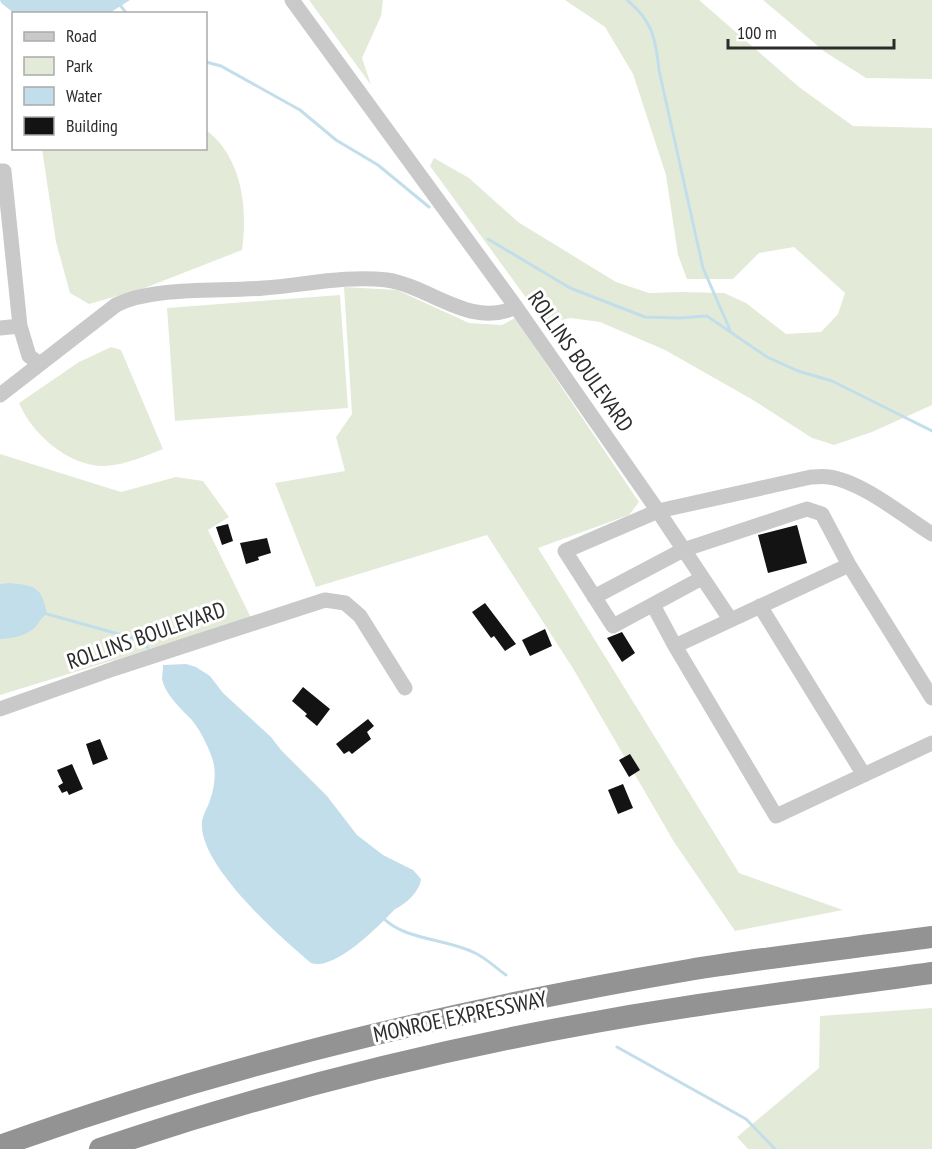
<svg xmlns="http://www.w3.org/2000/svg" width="932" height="1149" font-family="'PT Sans Narrow',sans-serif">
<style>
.green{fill:#e3ebd8}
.water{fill:#c3deeb}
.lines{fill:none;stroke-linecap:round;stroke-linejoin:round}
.stream{stroke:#c3deeb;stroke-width:3}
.building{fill:#131313}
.minor{stroke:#c9c9c9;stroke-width:15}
.highway{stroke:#939393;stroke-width:22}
.labels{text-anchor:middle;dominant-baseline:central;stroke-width:6;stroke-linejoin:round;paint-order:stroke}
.street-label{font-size:22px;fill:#2c2c2c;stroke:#fff}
</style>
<rect width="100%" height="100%" fill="#fff"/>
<path class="green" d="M 309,0 L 383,0 L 381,16 L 362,58 L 371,85 Z
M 565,0 L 699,0 L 799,87 L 853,126 L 932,128 L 932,405 L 872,432 L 834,445 L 812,438 L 753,400 L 665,350 L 600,322 L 570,318 L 553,322 L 551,332 L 430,166 L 434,158 L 469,178 L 518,222 L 616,282 L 649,293 L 681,292 L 724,293 L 746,303 L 786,334 L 821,332 L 838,314 L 845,293 L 794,247 L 759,253 L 733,279 L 687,279 L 678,255 L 666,175 L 633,74 L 605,27 Z
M 763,0 L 932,0 L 932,79 L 866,78 L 825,52 Z
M 206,130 C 242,157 248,208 242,250 L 142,289 L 89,304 L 70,293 L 56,242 L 42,149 L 206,148 Z
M 344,287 L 397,290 L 469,323 L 502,325 L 515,318 L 639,502 L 629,515 L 538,548 L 739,873 L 843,910 L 735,931 L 674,842 L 574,670 L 487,535 L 316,587 L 275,483 L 345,471 L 336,437 L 352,414 Z
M 340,295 L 348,408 L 175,421 L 167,308 Z
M 111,347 L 121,350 L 163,449 C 145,456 125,465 105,466 C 69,467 32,434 19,403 L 79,362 Z
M 0,454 L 121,492 L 176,477 L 203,481 L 229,517 L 208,530 L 251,618 L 0,695 Z
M 932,1008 L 932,1149 L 748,1149 L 737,1137 L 819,1068 L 820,1016 Z"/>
<path class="water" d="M 0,0 L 130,0 L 108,14 L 14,13 L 1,3 Z
M 9,583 C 35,585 42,587 47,614 C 42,617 41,619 38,624 C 30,635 15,638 2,639 L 0,639 L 0,584 Z
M 186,664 L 196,667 L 210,676 L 223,693 L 271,737 L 281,750 L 327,796 L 357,835 L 383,855 L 413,870 L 421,879 C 420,891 405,905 395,909 C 380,925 334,972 311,963 C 280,937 198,865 202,822 C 203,814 208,807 210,800 C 215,786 217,769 211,755 C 207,744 199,728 191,719 C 181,709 165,694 162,679 C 162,675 163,670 163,665 Z"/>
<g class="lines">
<path class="stream" d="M 627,0 C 652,20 656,39 659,70 L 703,268 L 730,330
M 120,5 L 127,14
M 206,62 L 221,66 L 300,110 L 336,140 L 378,165 L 429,207
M 488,239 L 570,288 L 645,317 L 679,318 L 707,316 L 767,357 L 798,371 L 832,381 L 932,431
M 47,614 L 140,640 L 148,648
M 382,917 C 405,941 446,938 475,953 C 486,958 496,968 506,975
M 617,1047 L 746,1119 L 775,1149"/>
</g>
<path class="building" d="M 228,524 L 233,541 L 222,545 L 216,527 Z
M 797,525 L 807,563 L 768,573 L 758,535 Z
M 267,538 L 271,553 L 258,557 L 259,560 L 246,564 L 240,543 Z
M 485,603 L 516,644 L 505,651 L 494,636 L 491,638 L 472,612 Z
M 545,629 L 552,646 L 530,656 L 522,640 Z
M 622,632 L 635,653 L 622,662 L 607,638 Z
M 303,687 L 330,709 L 317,726 L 305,716 L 307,714 L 292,701 Z
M 368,719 L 374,726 L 367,732 L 371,739 L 352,754 L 349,751 L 344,754 L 336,744 Z
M 100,739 L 108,759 L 93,765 L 86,744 Z
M 630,754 L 640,770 L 629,777 L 619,760 Z
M 72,764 L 83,789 L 69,795 L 67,791 L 62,793 L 58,786 L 63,783 L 57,770 Z
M 623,784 L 633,808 L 618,814 L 608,790 Z"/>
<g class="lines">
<path class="minor" d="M 292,0 L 516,307 L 658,511 L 811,477 C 817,477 823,476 829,477 C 861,481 905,517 932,534
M 0,171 L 4,171 L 20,326 L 29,356 L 40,364
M 0,328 L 20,326
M 0,395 L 116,305 C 154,286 220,292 264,288 C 304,285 347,275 387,280 C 432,287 470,329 516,307
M 702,578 L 613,626 L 565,551 L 658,511 L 730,619
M 594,597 L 683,550 L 807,509 L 822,514 L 849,565
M 653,605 L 675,646
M 760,606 L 864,775
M 932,698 L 849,565 L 675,646 L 776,816 L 932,743
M 0,709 L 116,668 L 325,600 L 345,603 L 360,616 L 405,688"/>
<path class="highway" d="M 0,1146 C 224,1065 455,1010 689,970 C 769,957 851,948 932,937
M 100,1149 C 292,1084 498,1035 699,1005 C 776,993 854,984 932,973"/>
</g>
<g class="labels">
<g class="street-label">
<text transform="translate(581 361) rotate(55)">ROLLINS BOULEVARD</text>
<text transform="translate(146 635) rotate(-19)">ROLLINS BOULEVARD</text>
<text transform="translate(460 1016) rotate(-12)">MONROE EXPRESSWAY</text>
</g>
</g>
<rect x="12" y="12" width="195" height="138" fill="#ffffff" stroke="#ababab" stroke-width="1.5"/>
<rect x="24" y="32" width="30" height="9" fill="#c9c9c9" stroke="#ababab" stroke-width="1.5"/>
<text x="66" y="42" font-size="18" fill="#2c2c2c">Road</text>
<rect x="24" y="57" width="30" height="18" fill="#e3ebd8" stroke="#ababab" stroke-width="1.5"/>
<text x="66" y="72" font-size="18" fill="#2c2c2c">Park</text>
<rect x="24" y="87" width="30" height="18" fill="#c3deeb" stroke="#ababab" stroke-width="1.5"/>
<text x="66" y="102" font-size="18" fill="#2c2c2c">Water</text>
<rect x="24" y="117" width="30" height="18" fill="#131313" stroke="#ababab" stroke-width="1.5"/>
<text x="66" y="132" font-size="18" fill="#2c2c2c">Building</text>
<path d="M728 39v9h166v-9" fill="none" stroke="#2c2c2c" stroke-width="3"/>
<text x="737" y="39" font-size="18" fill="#2c2c2c" stroke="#ffffff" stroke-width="4.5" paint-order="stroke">100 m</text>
</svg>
